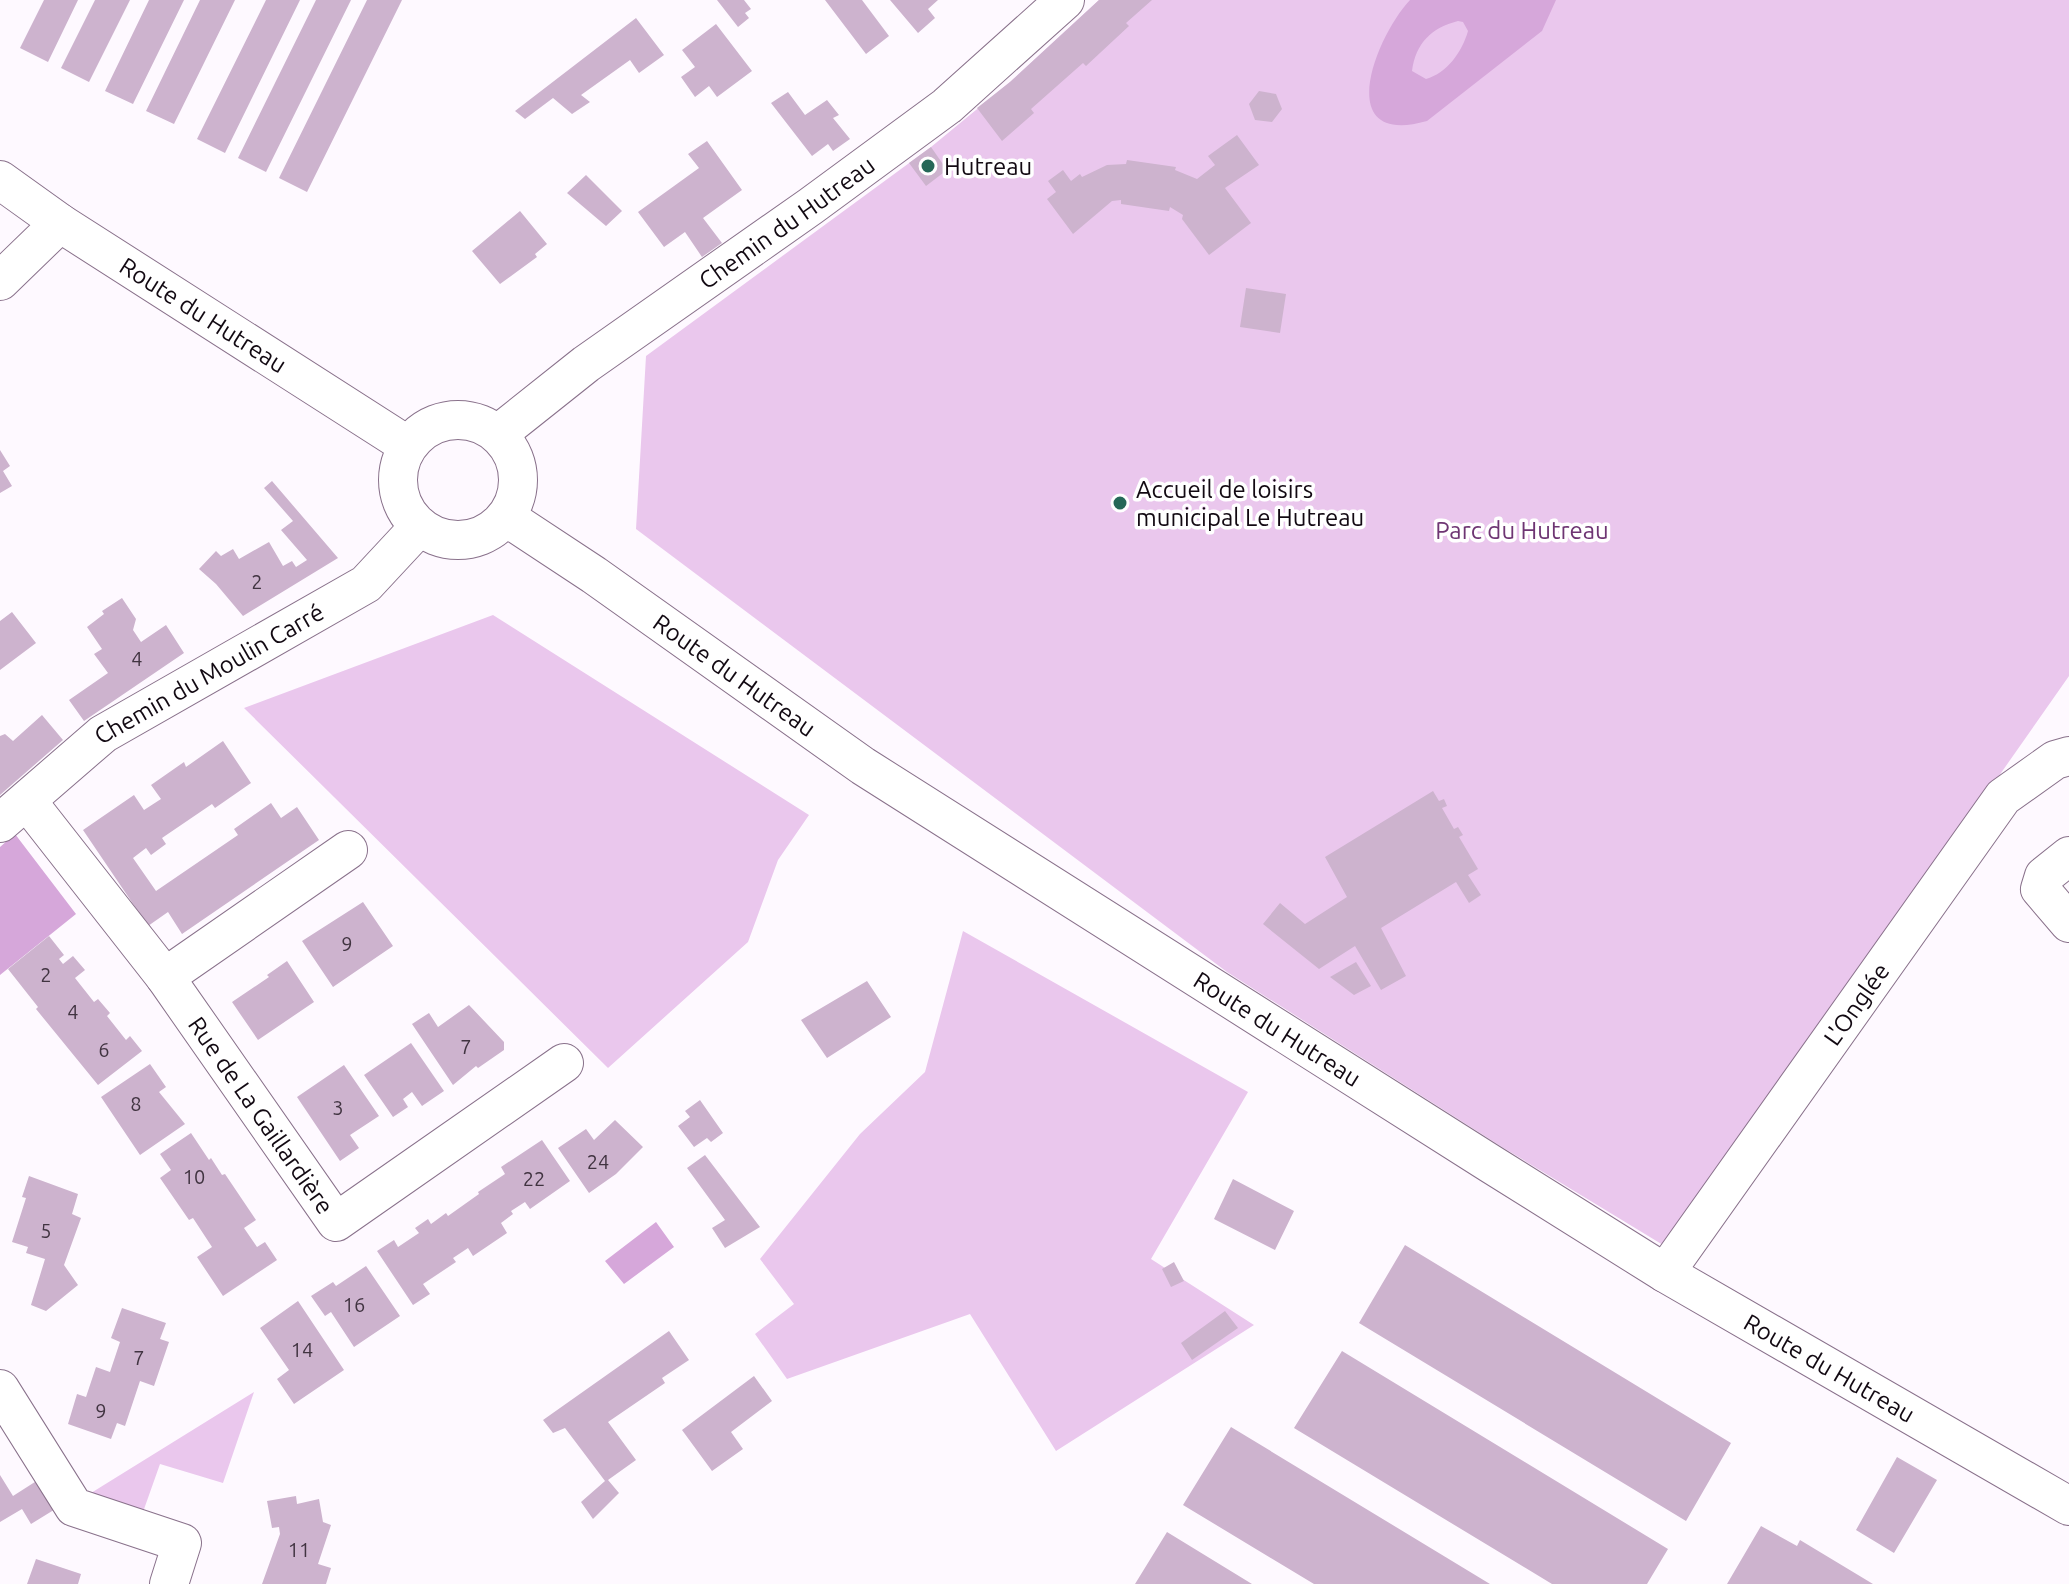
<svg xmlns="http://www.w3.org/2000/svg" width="2069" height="1584" font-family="Ubuntu,sans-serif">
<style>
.green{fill:#eac7ed}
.water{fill:#d6a7da;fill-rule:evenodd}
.building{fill:#cdb3ce}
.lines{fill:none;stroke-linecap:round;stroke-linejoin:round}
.minor-casing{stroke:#89718b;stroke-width:40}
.minor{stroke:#fff;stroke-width:38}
.poi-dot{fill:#256757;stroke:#fff;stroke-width:3}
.labels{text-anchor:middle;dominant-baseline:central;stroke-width:7;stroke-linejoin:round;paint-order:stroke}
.number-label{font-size:20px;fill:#413441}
.poi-label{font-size:24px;fill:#120912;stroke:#fff;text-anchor:start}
.street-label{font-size:24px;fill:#120912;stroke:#fff}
.park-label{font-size:24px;fill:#6e3573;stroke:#fff}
</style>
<rect width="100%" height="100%" fill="#fef9ff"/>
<path class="green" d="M 1099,0 L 2069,0 L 2069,676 L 1668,1248 L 1502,1147 L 1227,972 L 636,529 L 646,356 L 931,147 L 1010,82 Z
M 493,615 L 809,815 L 778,860 L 748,942 L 608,1068 L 244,708 Z
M 963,931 L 1248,1092 L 1151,1259 L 1254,1325 L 1056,1451 L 970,1314 L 787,1379 L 755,1334 L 794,1304 L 760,1259 L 860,1134 L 925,1072 Z
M 254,1392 L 223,1483 L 160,1464 L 143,1512 L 91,1493 Z"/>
<path class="water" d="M 1410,0 L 1556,0 L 1542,31 L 1427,121 C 1331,148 1376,36 1410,0 ZM 1458,21 L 1463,22 L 1468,31 C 1462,52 1447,73 1426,79 L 1412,71 C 1416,43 1431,28 1458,21 Z
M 15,834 L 76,914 L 0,975 L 0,847 Z
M 656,1222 L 674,1247 L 624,1284 L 605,1261 Z"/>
<path class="building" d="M 44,0 L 78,0 L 48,62 L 20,48 Z
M 95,0 L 130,0 L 89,82 L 61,68 Z
M 149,0 L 184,0 L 133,104 L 105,91 Z
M 200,0 L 235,0 L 174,124 L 146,111 Z
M 266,0 L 300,0 L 225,153 L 197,139 Z
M 316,0 L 351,0 L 266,172 L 238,158 Z
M 367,0 L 402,0 L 307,192 L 279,178 Z
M 717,0 L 744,0 L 751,9 L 745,13 L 749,18 L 738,27 Z
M 825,0 L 862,0 L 889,36 L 866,54 Z
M 890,0 L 938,0 L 928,9 L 935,18 L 918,33 Z
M 1099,0 L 1152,0 L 1126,23 L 1129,26 L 1086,66 L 1083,63 L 1031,109 L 1034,113 L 1002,141 L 977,108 L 1010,82 Z
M 636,18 L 664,55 L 639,73 L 630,60 L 581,95 L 590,102 L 572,114 L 553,98 L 525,119 L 515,111 Z
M 716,24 L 752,71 L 717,97 L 709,86 L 695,97 L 681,77 L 695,67 L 682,50 Z
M 1259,91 L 1276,94 L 1282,109 L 1272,122 L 1255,120 L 1249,104 Z
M 788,92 L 805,115 L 827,100 L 839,115 L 833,118 L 850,139 L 833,151 L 828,144 L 812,156 L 771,103 Z
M 1237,135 L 1259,165 L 1225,188 L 1251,223 L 1209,255 L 1182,219 L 1183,215 L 1170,207 L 1169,211 L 1121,204 L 1121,200 L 1112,201 L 1073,234 L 1047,199 L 1056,192 L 1048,181 L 1063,170 L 1071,181 L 1080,174 L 1082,177 L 1107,165 L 1126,164 L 1127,160 L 1176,167 L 1175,170 L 1197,179 L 1215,165 L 1208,156 Z
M 707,141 L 742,190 L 703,218 L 722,243 L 702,257 L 685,232 L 664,247 L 638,212 L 699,168 L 688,154 Z
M 931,147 L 947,170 L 926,186 L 909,163 Z
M 586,175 L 622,211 L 606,226 L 567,193 Z
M 520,211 L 547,244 L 535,254 L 537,257 L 500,284 L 472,251 Z
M 1246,288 L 1286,294 L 1280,333 L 1240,327 Z
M 0,450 L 10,466 L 3,471 L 12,486 L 0,493 Z
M 272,481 L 338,558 L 243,616 L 216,584 L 199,569 L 216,551 L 221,556 L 233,549 L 239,559 L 269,542 L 283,566 L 292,561 L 296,567 L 307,560 L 281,530 L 293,521 L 264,488 Z
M 122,598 L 136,619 L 133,630 L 141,642 L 166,625 L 184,653 L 84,721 L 69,700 L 108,673 L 94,654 L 102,649 L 87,627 L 104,614 L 102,611 Z
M 12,612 L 36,643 L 0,670 L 0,621 Z
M 42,715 L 63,740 L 0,795 L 0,736 L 5,734 L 13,741 Z
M 223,741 L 251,783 L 215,808 L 212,804 L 162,838 L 166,844 L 151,855 L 146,848 L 133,858 L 156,891 L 238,835 L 234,829 L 271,803 L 281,818 L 297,807 L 319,840 L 182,934 L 168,912 L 148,926 L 83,830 L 134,795 L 144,810 L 161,799 L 151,785 L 184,762 L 186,767 Z
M 1433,791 L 1439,801 L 1444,799 L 1447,806 L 1442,808 L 1454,829 L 1458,827 L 1463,835 L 1459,837 L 1478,869 L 1468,875 L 1481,895 L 1469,903 L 1456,882 L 1381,928 L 1406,976 L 1381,990 L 1355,946 L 1319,969 L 1263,924 L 1280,903 L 1305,924 L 1347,897 L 1325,857 Z
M 363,902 L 393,946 L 333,987 L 302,941 Z
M 49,936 L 64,955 L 59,959 L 63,964 L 73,956 L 85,970 L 75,978 L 94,1002 L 98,999 L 110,1013 L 107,1016 L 126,1040 L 130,1036 L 142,1051 L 98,1085 L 36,1009 L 38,1007 L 8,969 Z
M 287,961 L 314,1002 L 258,1040 L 232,1002 L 269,977 L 267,975 Z
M 1356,962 L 1371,986 L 1354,995 L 1330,977 Z
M 867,981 L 891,1017 L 827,1058 L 801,1020 Z
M 469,1005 L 504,1042 L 504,1050 L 478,1068 L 476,1066 L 453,1085 L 412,1024 L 429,1013 L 438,1027 Z
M 411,1043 L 444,1091 L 422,1106 L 412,1092 L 403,1099 L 408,1107 L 393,1117 L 364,1075 Z
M 150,1064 L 166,1087 L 159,1092 L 185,1124 L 140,1155 L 101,1097 Z
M 344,1065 L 379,1116 L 350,1135 L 359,1148 L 340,1161 L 297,1097 Z
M 700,1100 L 723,1133 L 711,1142 L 707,1138 L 694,1147 L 678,1126 L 690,1117 L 685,1111 Z
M 615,1120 L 643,1147 L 616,1174 L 589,1193 L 558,1148 L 586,1129 L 594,1140 Z
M 191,1133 L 209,1160 L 211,1158 L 222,1175 L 225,1174 L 256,1220 L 244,1228 L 257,1247 L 265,1242 L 277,1260 L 223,1296 L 197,1257 L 212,1247 L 193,1218 L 189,1220 L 160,1178 L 171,1170 L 160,1154 Z
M 542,1140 L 570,1181 L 530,1209 L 525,1202 L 511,1211 L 513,1214 L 501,1223 L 507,1233 L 473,1256 L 468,1248 L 453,1258 L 456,1262 L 423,1284 L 430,1294 L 413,1305 L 377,1251 L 394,1240 L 398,1247 L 419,1233 L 415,1228 L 428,1219 L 431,1224 L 446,1213 L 448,1216 L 479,1194 L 478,1192 L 505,1174 L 501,1167 Z
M 705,1155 L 760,1227 L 725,1248 L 712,1228 L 725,1220 L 687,1168 Z
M 29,1176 L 78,1194 L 72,1214 L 81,1218 L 64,1265 L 78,1285 L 46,1311 L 31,1305 L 45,1259 L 26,1253 L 28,1247 L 12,1242 L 26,1198 L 22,1197 Z
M 1233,1179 L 1294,1211 L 1275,1250 L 1214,1219 Z
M 1405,1245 L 1731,1443 L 1686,1521 L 1359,1323 Z
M 1174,1262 L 1184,1281 L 1171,1287 L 1162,1269 Z
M 366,1266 L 400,1316 L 354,1347 L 331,1312 L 325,1316 L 311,1296 L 333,1282 L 336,1286 Z
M 298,1301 L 344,1370 L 294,1404 L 277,1379 L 289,1370 L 260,1328 Z
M 122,1308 L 166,1323 L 160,1339 L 169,1342 L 154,1386 L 140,1381 L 125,1426 L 117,1423 L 111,1439 L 68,1424 L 77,1394 L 86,1397 L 96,1367 L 110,1372 L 120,1342 L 111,1338 Z
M 1225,1311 L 1238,1328 L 1192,1360 L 1181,1343 Z
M 669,1331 L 689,1360 L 662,1378 L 665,1383 L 608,1422 L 636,1460 L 608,1480 L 619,1493 L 593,1519 L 581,1502 L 605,1481 L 565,1428 L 553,1433 L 543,1420 Z
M 1342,1351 L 1668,1549 L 1647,1584 L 1552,1584 L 1294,1428 Z
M 754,1376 L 772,1401 L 731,1432 L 743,1449 L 712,1471 L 682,1430 Z
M 1231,1427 L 1490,1584 L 1314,1584 L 1183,1505 Z
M 1897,1457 L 1937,1480 L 1894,1553 L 1856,1530 Z
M 0,1475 L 13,1496 L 38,1480 L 57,1508 L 31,1524 L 22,1509 L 0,1522 Z
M 296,1496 L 297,1504 L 319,1499 L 323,1522 L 331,1525 L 318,1564 L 331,1568 L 326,1584 L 262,1584 L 280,1534 L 279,1527 L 272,1528 L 267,1501 Z
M 1761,1526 L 1797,1546 L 1800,1540 L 1873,1584 L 1727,1584 Z
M 1167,1532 L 1252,1584 L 1135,1584 Z
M 36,1559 L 81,1574 L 78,1584 L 27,1584 Z"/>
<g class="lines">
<g class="minor-casing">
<g id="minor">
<path id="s1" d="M 0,180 L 60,223 L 407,445"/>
<path d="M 0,281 L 60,223"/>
<circle cx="458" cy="480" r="60"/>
<path id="s2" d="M 498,434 L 586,364 L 811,206 L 947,106 L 1065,0"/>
<path id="s3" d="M 506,517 L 594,575 L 863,766 L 1491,1164 L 1665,1273 L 2069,1506"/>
<path id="s4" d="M 27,801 L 165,977 L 336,1222 L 564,1063"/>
<path id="s5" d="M 0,823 L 103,734 L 366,584 L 419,527"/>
<path d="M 2069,856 L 2044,876 L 2040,889 L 2069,923"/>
<path d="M 165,977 L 348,850"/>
<path id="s6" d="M 1665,1273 L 2003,797 L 2055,760 L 2069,756"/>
<path d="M 0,1389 L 74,1507 L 182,1543 L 169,1584"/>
</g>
</g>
<use href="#minor" class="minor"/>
</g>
<g class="poi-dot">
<circle cx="928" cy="166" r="8"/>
<circle cx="1120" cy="503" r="8"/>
</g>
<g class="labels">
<g class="number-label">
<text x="257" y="581">2</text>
<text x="137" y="658">4</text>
<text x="347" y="943">9</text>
<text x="46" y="974">2</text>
<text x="73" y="1011">4</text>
<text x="466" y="1046">7</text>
<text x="104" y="1049">6</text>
<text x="136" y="1103">8</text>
<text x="338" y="1107">3</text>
<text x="598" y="1161">24</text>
<text x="194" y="1176">10</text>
<text x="534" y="1178">22</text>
<text x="46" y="1230">5</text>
<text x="354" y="1304">16</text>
<text x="302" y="1349">14</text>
<text x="139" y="1357">7</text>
<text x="101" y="1410">9</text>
<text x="299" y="1549">11</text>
</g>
<g class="poi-label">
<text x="944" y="166">Hutreau</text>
<text x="1136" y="489">Accueil de loisirs<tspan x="1136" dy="28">municipal Le Hutreau</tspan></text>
</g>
<g class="street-label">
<text stroke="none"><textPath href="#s2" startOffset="358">Chemin du Hutreau</textPath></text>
<text stroke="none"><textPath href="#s1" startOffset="244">Route du Hutreau</textPath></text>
<text stroke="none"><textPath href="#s5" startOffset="258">Chemin du Moulin Carré</textPath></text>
<text stroke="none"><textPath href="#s3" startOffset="278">Route du Hutreau</textPath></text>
<text stroke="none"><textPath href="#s6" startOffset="330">L'Onglée</textPath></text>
<text stroke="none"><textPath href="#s3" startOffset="926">Route du Hutreau</textPath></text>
<text stroke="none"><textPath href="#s4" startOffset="392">Rue de La Gaillardière</textPath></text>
<text stroke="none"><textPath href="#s3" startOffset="1574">Route du Hutreau</textPath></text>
</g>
<g class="park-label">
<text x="1522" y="530">Parc du Hutreau</text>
</g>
</g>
</svg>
